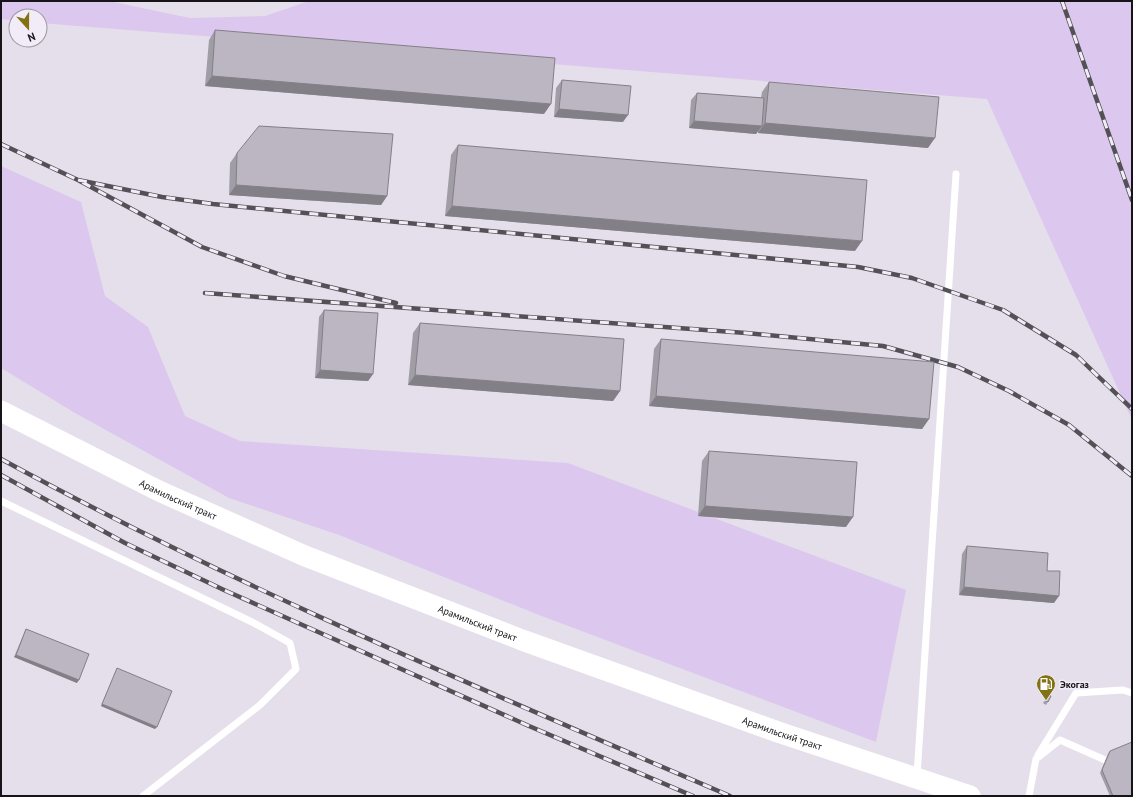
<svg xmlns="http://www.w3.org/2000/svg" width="1133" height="797" font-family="'PT Sans',sans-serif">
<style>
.green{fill:#dcc8ee}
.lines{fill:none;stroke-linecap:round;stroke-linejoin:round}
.service{stroke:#fff;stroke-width:7}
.secondary{stroke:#fff;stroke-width:21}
.rail-casing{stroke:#535056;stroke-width:4.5}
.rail{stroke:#f2ecf8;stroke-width:3;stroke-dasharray:9;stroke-linecap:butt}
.wall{fill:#a19da6}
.shaded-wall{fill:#837f87}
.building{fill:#bbb6c1;stroke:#837f87}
.labels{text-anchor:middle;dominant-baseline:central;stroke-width:3;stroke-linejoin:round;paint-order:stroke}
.street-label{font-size:10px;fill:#161418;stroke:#f2ecf8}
.poi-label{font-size:10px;font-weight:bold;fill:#161418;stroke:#f2ecf8;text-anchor:start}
</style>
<rect width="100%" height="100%" fill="#e5dfeb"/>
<path class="green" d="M 1,1 L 109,1 L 190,18 L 265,16 L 309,1 L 1132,1 L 1132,420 L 987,99 L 40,23 L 40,16 L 16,16 L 16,21 L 1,19 Z
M 1,166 L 81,202 L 105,296 L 148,327 L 185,416 L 240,441 L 568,463 L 906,590 L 876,742 L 539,615 L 339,535 L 229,498 L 75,413 L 1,368 Z"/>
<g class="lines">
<path class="service" d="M 1,501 L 252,622 L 290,643 L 296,669 L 260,705 L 143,796
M 1038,755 L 1076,693 L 1123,690 L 1132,693
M 917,776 L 956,174
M 1029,796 L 1036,759 L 1060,740 L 1114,764"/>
<path class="secondary" id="s1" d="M 1,411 L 159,491 L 305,556 L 522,640 L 778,732 L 970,796"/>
<g class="rail-casing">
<path id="rail" d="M 1062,1 L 1132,200
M 1,144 L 78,180 L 202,247 L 284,276 L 396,303
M 78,180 L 162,197 L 213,204 L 858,267 L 912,278 L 1003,310 L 1076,355 L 1132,409
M 205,293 L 746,333 L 883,346 L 958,367 L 1009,391 L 1069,425 L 1132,476
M 1,459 C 236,587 484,690 730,796
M 1,475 L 125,543 L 224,590 L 529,726 L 693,796"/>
</g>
<use href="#rail" class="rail"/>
</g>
<path class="wall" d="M 215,30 L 544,114 L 205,86 L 209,40 Z
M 562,80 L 623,122 L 554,117 L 556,88 Z
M 769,82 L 928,148 L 758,133 L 758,131 L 756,134 L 689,128 L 691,100 L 697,93 L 761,98 L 762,92 Z
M 458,145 L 855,251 L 445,216 L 451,155 Z
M 237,153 L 387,196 L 381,205 L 229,195 L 230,163 Z
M 324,310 L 373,374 L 368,381 L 315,378 L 319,317 Z
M 420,323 L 620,391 L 613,401 L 408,385 L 413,333 Z
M 661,339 L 929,419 L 922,429 L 649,406 L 654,349 Z
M 709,451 L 846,527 L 698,516 L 702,461 Z
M 967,546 L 1047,571 L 1054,603 L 959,595 L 962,554 Z
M 26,629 L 77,683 L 14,657 L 25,631 Z
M 117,668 L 155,729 L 101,706 L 116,671 Z
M 1049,695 L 1051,696 L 1046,705 L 1043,703 Z
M 1110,751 L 1132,796 L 1110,796 L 1100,773 L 1108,754 Z"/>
<path class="shaded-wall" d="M 212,76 L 551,104 L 544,114 L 205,86 Z
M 559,109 L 628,115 L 623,122 L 554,117 Z
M 694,121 L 762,126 L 756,134 L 689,128 Z
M 765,123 L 935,138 L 928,148 L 758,133 Z
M 236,185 L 387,196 L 381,205 L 229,195 Z
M 452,206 L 862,241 L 855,251 L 445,216 Z
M 320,370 L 373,374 L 368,381 L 315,378 Z
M 415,375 L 620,391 L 613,401 L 408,385 Z
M 656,396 L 929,419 L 922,429 L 649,406 Z
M 705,506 L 853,517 L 846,527 L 698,516 Z
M 964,587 L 1059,596 L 1054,603 L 959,595 Z
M 16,655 L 79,680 L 77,683 L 14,657 Z
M 102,704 L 157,727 L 155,729 L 101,706 Z"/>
<path class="building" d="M 215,30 L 555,58 L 551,104 L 212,76 Z
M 562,80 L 631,86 L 628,115 L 559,109 Z
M 769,82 L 939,97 L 935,138 L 765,123 Z
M 697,93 L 764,98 L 762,126 L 694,121 Z
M 259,126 L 393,134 L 387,196 L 236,185 L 237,153 Z
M 458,145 L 867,180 L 862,241 L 452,206 Z
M 324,310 L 378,313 L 373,374 L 320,370 Z
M 420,323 L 624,339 L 620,391 L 415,375 Z
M 661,339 L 934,362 L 929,419 L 656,396 Z
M 709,451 L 857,462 L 853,517 L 705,506 Z
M 967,546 L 1048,553 L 1047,571 L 1060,571 L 1059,596 L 964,587 Z
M 26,629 L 89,654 L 79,680 L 16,655 Z
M 117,668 L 172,691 L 157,727 L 102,704 Z
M 1049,695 L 1051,696 L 1048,702 L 1045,700 Z
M 1132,742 L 1132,796 L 1113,796 L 1102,770 L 1110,751 Z"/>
<defs>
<g id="fuel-pin" transform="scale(1)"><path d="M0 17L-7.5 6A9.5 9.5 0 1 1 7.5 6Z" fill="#827213" stroke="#f2ecf8"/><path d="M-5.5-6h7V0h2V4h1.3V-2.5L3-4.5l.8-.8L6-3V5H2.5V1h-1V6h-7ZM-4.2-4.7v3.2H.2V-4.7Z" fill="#fff"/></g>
</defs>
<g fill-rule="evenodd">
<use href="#fuel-pin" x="1046" y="684"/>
</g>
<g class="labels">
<g class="street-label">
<text stroke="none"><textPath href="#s1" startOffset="198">Арамильский тракт</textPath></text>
<text stroke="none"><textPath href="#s1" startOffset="522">Арамильский тракт</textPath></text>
<text stroke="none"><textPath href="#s1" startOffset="846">Арамильский тракт</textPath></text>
</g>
<g class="poi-label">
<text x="1060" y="684">Экогаз</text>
</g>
</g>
<rect width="1133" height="797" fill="none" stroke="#161418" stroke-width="4"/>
<g transform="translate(28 28) rotate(159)"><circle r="19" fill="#f2ecf8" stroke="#9a969e"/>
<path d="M0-3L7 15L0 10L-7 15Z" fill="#827213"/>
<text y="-6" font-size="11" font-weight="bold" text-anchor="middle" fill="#161418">N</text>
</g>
</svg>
